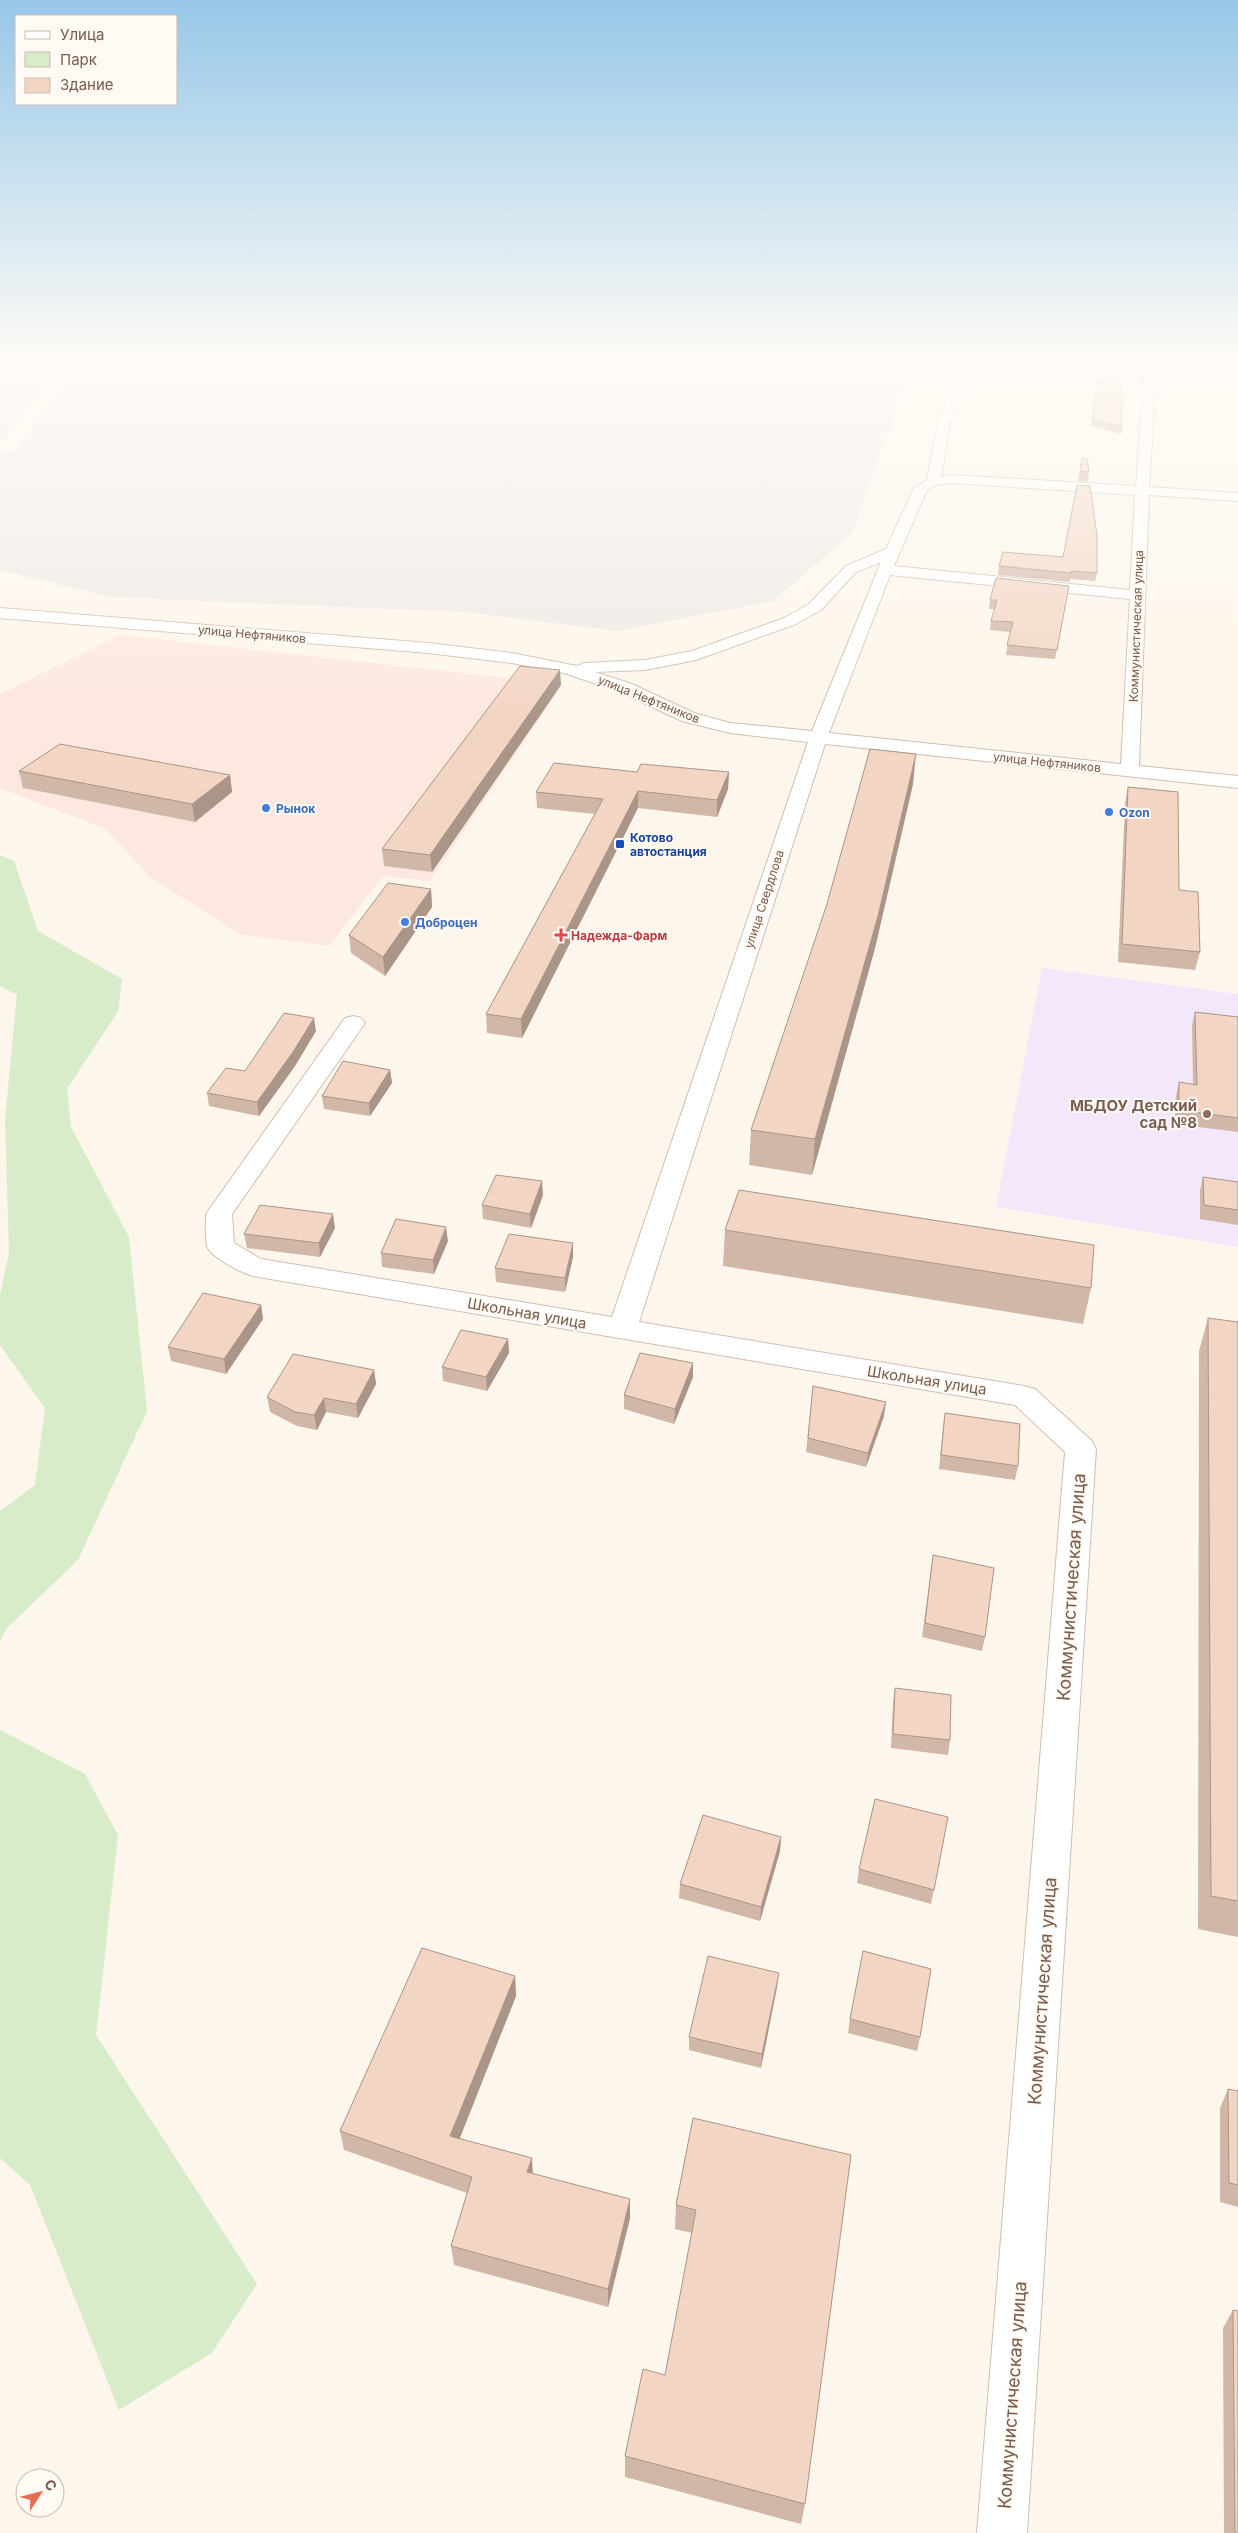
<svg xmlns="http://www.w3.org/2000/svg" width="1238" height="2533" font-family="Inter,sans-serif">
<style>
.commercial{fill:#fde8e0}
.industrial{fill:#efe9e4}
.education{fill:#f3e8fa}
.green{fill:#d8ecc9}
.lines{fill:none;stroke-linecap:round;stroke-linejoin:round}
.minor-casing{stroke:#d1beb0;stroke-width:2}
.minor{fill:#fff;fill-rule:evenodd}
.wall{fill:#d1b7a8}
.shaded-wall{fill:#aa9588}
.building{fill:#f3d5c3;stroke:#aa9588}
.shop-dot{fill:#3f7fe0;stroke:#fffaf3;stroke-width:2}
.transit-dot{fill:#1a4fb4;stroke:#fffaf3;stroke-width:2}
.health-dot{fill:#e0444e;stroke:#fffaf3;stroke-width:2}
.education-dot{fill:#8d6e63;stroke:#fffaf3;stroke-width:2}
.labels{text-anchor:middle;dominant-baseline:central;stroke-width:4;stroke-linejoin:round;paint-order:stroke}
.far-street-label{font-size:12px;fill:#7a5c4d;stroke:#fffaf3}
.far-shop-label{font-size:12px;font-weight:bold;fill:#366cbe;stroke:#fffaf3;text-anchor:start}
.far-transit-label{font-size:12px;font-weight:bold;fill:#164399;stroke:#fffaf3;text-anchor:start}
.far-health-label{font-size:12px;font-weight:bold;fill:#be3a42;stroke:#fffaf3;text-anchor:start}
.education-label{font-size:15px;font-weight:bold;fill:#785e54;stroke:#fffaf3;text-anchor:end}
.street-label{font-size:15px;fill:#7a5c4d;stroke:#fffaf3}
.near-street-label{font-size:18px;fill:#7a5c4d;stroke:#fffaf3}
</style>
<rect width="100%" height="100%" fill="#fdf6ec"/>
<path class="commercial" d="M 120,635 L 563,684 L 430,881 L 383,876 L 329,946 L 240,934 L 150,877 L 106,829 L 0,788 L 0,694 Z"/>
<path class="industrial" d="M 33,362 L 912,362 L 852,533 L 773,601 L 617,631 L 463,612 L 109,597 L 0,570 L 0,452 L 14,451 L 68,379 L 3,376 Z
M 0,380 L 50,382 L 0,445 Z"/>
<path class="education" d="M 1042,968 L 1238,994 L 1238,1247 L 996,1207 Z"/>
<path class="green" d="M 0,855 L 14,861 L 38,931 L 122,979 L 118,1011 L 67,1089 L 71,1127 L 129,1237 L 147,1411 L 78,1560 L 7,1628 L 0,1641 L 0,1511 L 35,1485 L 45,1408 L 0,1345 L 0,1295 L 9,1253 L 5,1119 L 17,995 L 0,986 Z
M 0,1730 L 85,1774 L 118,1835 L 96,2035 L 257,2284 L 212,2353 L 119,2410 L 30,2185 L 0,2158 Z"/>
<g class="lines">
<g class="minor-casing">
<path id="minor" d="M 962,362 L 974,362 L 950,422 L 941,477 L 952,475 L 1136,486 L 1145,362 L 1157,362 L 1149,487 L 1238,493 L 1238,501 L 1149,495 L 1139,766 L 1238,776 L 1238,788 L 825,744 L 639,1322 L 1024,1386 L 1035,1389 L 1092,1441 L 1096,1449 L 1027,2533 L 977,2533 L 1065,1452 L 1015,1405 L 253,1276 C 242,1273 210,1257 207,1246 C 205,1236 206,1224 206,1214 L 345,1018 L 353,1016 L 361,1018 L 365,1023 L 232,1214 L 234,1243 L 261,1259 L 612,1317 L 808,742 L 730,733 L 682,721 L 620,692 L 564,673 L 512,663 L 428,653 L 0,618 L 0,608 L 428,643 L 512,653 L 577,666 L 584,663 L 645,660 L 692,651 L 784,618 L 809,604 L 846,566 L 886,549 L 914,488 L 927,480 L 938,422 ZM 952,483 L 1135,495 L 1130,590 L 894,566 L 927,490 L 936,485 ZM 881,562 L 812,731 L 730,723 L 694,713 L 632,684 L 595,672 L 645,670 L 696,660 L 796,624 L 821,610 L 856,572 ZM 890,575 L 1130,599 L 1121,764 L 829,733 Z"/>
</g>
<use href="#minor" class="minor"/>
</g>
<path class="wall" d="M 1097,381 L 1122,427 L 1121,434 L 1091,426 Z
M 1082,459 L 1089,472 L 1088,481 L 1078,481 Z
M 999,566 L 1097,573 L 1095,581 L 1070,579 L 1070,582 L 998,575 Z
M 1069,586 L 1055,659 L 1006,655 L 1010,632 L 990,630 L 991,621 L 995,609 L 989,609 L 990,600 Z
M 561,685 L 432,872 L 384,866 L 382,849 Z
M 19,771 L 230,775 L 232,792 L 195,822 L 23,788 Z
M 637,772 L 729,772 L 728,789 L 717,817 L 638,808 L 522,1038 L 487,1033 L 486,1014 L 595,814 L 537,808 L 536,792 Z
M 913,784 L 875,948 L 812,1175 L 749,1165 L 751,1130 Z
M 1128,787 L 1179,890 L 1200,952 L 1195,970 L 1118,962 L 1125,803 Z
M 431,889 L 432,907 L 385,976 L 351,953 L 349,935 Z
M 1195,1012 L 1238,1017 L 1238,1132 L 1175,1124 L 1176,1096 L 1179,1082 L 1193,1084 L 1192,1025 Z
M 316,1031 L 295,1066 L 259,1116 L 209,1106 L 207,1093 Z
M 390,1070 L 392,1083 L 370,1116 L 324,1109 L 322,1096 Z
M 1203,1177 L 1238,1182 L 1238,1225 L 1200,1219 L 1200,1191 Z
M 543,1195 L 531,1228 L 483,1219 L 482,1205 Z
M 335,1228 L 320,1257 L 247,1248 L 244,1234 Z
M 725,1230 L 1091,1288 L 1083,1324 L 723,1266 Z
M 448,1241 L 434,1274 L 382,1267 L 381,1253 Z
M 573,1257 L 565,1292 L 496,1282 L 495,1268 Z
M 261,1305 L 263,1319 L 226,1374 L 171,1361 L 168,1347 Z
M 1208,1318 L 1238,1322 L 1238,1937 L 1198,1929 L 1199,1351 Z
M 508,1339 L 509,1353 L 487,1391 L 443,1381 L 442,1367 Z
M 374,1370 L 376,1384 L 358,1418 L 326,1412 L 317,1430 L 297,1426 L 270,1412 L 267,1397 Z
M 693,1377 L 674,1424 L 624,1409 L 624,1395 Z
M 813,1386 L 884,1416 L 866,1467 L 806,1452 Z
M 945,1413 L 1018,1466 L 1015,1480 L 939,1469 L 943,1428 Z
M 933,1555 L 985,1637 L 982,1651 L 922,1637 Z
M 895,1688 L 950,1740 L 948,1755 L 891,1748 L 893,1703 Z
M 948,1817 L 931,1904 L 857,1883 L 859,1869 Z
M 781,1837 L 780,1851 L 760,1921 L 679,1898 L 680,1884 Z
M 515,1976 L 516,1996 L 460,2138 L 533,2174 L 630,2218 L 608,2307 L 454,2265 L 451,2246 L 467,2193 L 344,2150 L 340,2131 Z
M 777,1987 L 761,2068 L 689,2050 L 689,2037 Z
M 850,2019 L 920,2037 L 917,2051 L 848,2033 Z
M 1228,2089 L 1238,2091 L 1238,2207 L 1220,2202 L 1220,2108 Z
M 693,2118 L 805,2504 L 801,2524 L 625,2477 L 625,2456 L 665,2375 L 692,2233 L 675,2229 L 676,2205 Z
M 1233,2310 L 1238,2533 L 1224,2533 L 1223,2328 Z"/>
<path class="shaded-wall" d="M 560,670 L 561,685 L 432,872 L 430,855 Z
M 916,754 L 913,784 L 875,948 L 812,1175 L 815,1139 Z
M 729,772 L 728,789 L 717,817 L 717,800 Z
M 230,775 L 232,792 L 195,822 L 192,804 Z
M 638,791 L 638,808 L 522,1038 L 521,1019 Z
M 431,889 L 432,907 L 385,976 L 383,957 Z
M 314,1018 L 316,1031 L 295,1066 L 259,1116 L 257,1102 Z
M 390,1070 L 392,1083 L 370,1116 L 369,1103 Z
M 542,1181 L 543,1195 L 531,1228 L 530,1214 Z
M 333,1214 L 335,1228 L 320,1257 L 319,1243 Z
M 446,1227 L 448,1241 L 434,1274 L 433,1260 Z
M 573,1243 L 573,1257 L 565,1292 L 565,1278 Z
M 261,1305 L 263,1319 L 226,1374 L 224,1359 Z
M 508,1339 L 509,1353 L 487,1391 L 486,1377 Z
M 693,1363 L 693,1377 L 674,1424 L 675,1409 Z
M 374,1370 L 376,1384 L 358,1418 L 356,1404 Z
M 324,1398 L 326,1412 L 317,1430 L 314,1415 Z
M 886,1402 L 884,1416 L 866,1467 L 868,1453 Z
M 781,1837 L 780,1851 L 760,1921 L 761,1907 Z
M 779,1973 L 777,1987 L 761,2068 L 762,2054 Z
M 515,1976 L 516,1996 L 453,2155 L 450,2136 Z
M 532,2158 L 533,2177 L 527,2172 Z
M 630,2199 L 630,2218 L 608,2307 L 608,2289 Z"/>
<path class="building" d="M 1097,381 L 1122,382 L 1122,427 L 1092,420 Z
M 1082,459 L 1087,459 L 1089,472 L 1080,471 Z
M 1077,485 L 1090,486 L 1097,536 L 1097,573 L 1071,571 L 1071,573 L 999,566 L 1003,552 L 1063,557 Z
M 996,578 L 1069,586 L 1057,650 L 1007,645 L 1013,622 L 991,621 L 997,600 L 990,600 Z
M 520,666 L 560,670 L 430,855 L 382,849 Z
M 60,744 L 230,775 L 192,804 L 19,771 Z
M 870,749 L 916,754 L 878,916 L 815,1139 L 751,1130 L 827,904 Z
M 554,763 L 637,772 L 641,764 L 729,772 L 717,800 L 638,791 L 521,1019 L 486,1014 L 603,799 L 536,792 Z
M 1128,787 L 1178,792 L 1179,890 L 1198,892 L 1200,952 L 1122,944 Z
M 388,883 L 431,889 L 383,957 L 349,935 Z
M 1195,1012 L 1238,1017 L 1238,1118 L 1179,1110 L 1179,1082 L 1197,1085 Z
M 284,1013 L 314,1018 L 293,1052 L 257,1102 L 207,1093 L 226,1068 L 245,1071 Z
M 343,1061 L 390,1070 L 369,1103 L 322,1096 Z
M 496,1175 L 542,1181 L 530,1214 L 482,1205 Z
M 1203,1177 L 1238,1182 L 1238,1210 L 1204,1205 Z
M 739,1190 L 1094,1245 L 1091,1288 L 725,1230 Z
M 260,1205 L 333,1214 L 319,1243 L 244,1234 Z
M 396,1219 L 446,1227 L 433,1260 L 381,1253 Z
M 509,1234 L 573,1243 L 565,1278 L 495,1268 Z
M 203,1293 L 261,1305 L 224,1359 L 168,1347 Z
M 1208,1318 L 1238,1322 L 1238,1901 L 1211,1896 Z
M 461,1330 L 508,1339 L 486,1377 L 442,1367 Z
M 640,1353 L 693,1363 L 675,1409 L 624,1395 Z
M 293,1354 L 374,1370 L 356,1404 L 324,1398 L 314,1415 L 295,1412 L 267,1397 Z
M 813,1386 L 886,1402 L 868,1453 L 808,1438 Z
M 945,1413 L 1020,1424 L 1018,1466 L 941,1455 Z
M 933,1555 L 994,1568 L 985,1637 L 925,1623 Z
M 895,1688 L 951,1695 L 950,1740 L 893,1734 Z
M 875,1799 L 948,1817 L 934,1890 L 859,1869 Z
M 703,1815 L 781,1837 L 761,1907 L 680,1884 Z
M 422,1948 L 515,1976 L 450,2136 L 532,2158 L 527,2172 L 630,2199 L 608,2289 L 451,2246 L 472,2177 L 340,2131 Z
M 863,1951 L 931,1969 L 920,2037 L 850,2019 Z
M 708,1956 L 779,1973 L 762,2054 L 689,2037 Z
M 1228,2089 L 1238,2091 L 1238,2185 L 1229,2183 Z
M 693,2118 L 851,2155 L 805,2504 L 625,2456 L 643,2369 L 665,2375 L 696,2210 L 676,2205 Z
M 1233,2310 L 1238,2311 L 1238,2533 L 1235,2533 Z"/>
<linearGradient id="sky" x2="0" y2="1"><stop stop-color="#97c7e8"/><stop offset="0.5" stop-color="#fefbf6"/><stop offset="1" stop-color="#fefbf6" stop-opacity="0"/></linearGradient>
<rect width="1238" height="717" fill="url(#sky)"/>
<g class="shop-dot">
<circle cx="266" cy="808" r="5"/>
<circle cx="1109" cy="812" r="5"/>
<circle cx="405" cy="922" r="5"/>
</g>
<rect class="transit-dot" x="615" y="839" width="10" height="10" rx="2.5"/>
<path class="health-dot" d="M558.5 927.5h5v5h5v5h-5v5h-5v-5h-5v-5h5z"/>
<circle class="education-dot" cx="1207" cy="1114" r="5"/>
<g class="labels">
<g class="far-street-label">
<text transform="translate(1136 626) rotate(-88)">Коммунистическая улица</text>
<text transform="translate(252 634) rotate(5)">улица Нефтяников</text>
<text transform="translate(649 699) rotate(22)">улица Нефтяников</text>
<text transform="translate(1047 762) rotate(6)">улица Нефтяников</text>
<text transform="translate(764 899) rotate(-72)">улица Свердлова</text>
</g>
<g class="far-shop-label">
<text x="276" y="808">Рынок</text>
<text x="1119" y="812">Ozon</text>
<text x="415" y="922">Доброцен</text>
</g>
<g class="far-transit-label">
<text x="630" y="837">Котово<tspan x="630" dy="14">автостанция</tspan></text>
</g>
<g class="far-health-label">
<text x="571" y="935">Надежда-Фарм</text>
</g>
<g class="education-label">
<text x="1197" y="1105">МБДОУ Детский<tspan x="1197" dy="17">сад №8</tspan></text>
</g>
<g class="street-label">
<text transform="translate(527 1313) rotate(10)">Школьная улица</text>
<text transform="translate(927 1380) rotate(9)">Школьная улица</text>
</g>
<g class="near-street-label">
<text transform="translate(1071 1587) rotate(-86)">Коммунистическая улица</text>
<text transform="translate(1042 1991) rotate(-86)">Коммунистическая улица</text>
<text transform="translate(1012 2395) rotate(-86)">Коммунистическая улица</text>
</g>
</g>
<rect x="15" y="15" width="162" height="90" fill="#fffaf3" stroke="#cabbb1"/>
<rect x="25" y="31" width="25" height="8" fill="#ffffff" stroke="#cabbb1"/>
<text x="60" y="40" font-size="15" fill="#7a5c4d">Улица</text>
<rect x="25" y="52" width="25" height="15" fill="#d8ecc9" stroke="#cabbb1"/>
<text x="60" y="65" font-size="15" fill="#7a5c4d">Парк</text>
<rect x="25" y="78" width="25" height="15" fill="#f3d5c3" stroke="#cabbb1"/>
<text x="60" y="90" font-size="15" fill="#7a5c4d">Здание</text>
<g transform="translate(40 2493) rotate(54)"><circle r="24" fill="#fffaf3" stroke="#cabbb1"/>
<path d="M0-4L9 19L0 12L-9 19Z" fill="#e76f51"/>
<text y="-8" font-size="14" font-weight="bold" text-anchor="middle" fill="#7a5c4d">С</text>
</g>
</svg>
